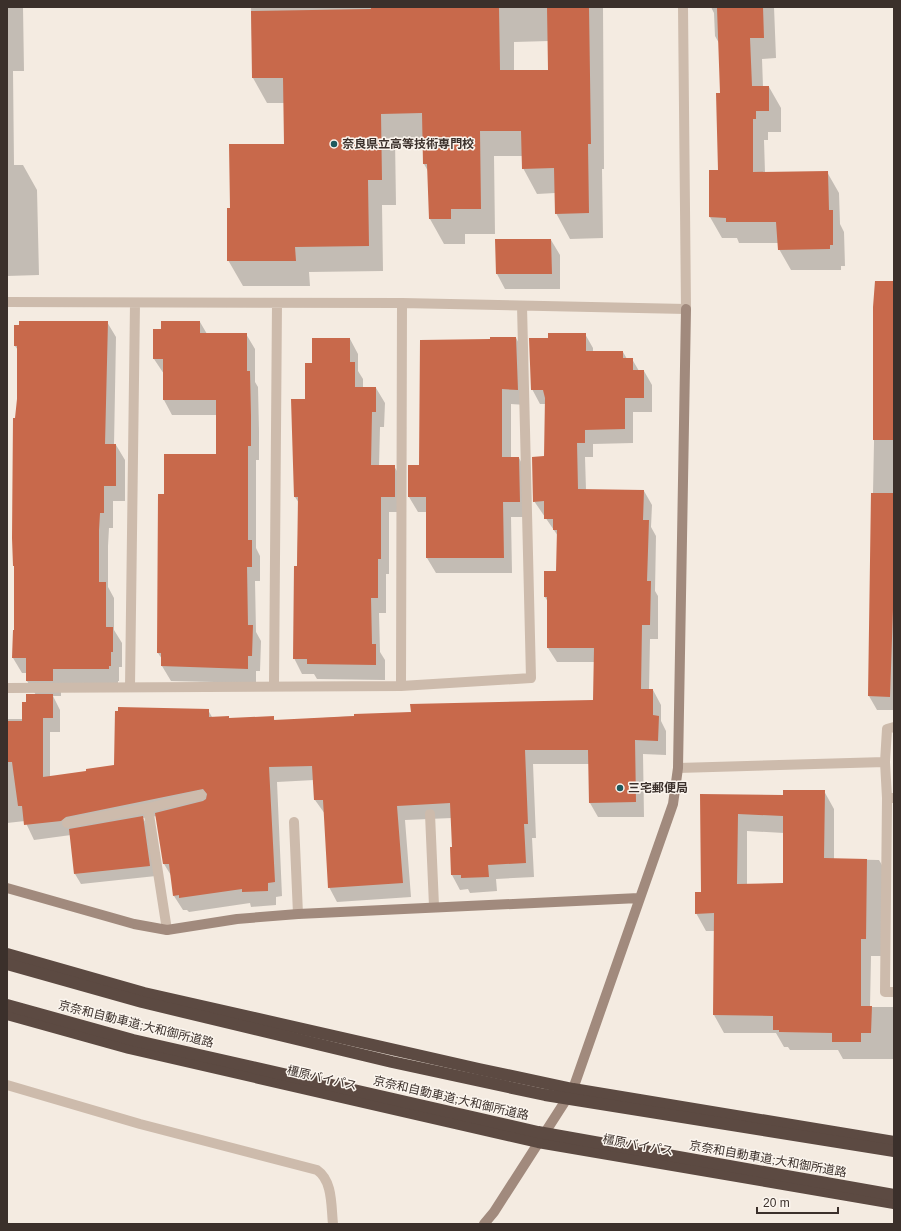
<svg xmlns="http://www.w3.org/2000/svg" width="901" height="1231" font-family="Arial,'Noto Sans JP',sans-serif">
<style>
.shadow{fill:#0003;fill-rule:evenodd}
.building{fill:#c8694b;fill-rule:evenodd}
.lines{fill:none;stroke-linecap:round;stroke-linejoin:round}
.street{stroke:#cdbbac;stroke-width:10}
.secondary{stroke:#a18a7d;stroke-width:10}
.highway{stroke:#5c4a42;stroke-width:12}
.highway-bridge{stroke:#5c4a42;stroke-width:12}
.poi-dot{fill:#1f5a5e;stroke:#fbf5ee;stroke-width:1.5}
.labels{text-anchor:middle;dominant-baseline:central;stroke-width:3;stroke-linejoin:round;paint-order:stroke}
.poi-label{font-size:12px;font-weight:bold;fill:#3b302b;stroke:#fbf5ee;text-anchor:start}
.street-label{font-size:12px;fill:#3b302b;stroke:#fbf5ee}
</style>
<rect width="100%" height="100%" fill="#f4ebe1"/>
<path class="shadow" d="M 7,7 L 23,7 L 24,71 L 13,71 L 14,165 L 23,165 L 37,190 L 39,275 L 7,276 Z
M 251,7 L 603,7 L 604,169 L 602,169 L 603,238 L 570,239 L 556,213 L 555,193 L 537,194 L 523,168 L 522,156 L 494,156 L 495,234 L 465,234 L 465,244 L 444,244 L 430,219 L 428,171 L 424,164 L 424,138 L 395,139 L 396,205 L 382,205 L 383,271 L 309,272 L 310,286 L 243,286 L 228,260 L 231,209 L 285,145 L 284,103 L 267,103 L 253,78 ZM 549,41 L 549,71 L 514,71 L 514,42 Z
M 711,7 L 774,7 L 776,58 L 762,59 L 763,87 L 769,87 L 781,108 L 781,132 L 768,132 L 768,140 L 764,140 L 765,173 L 827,172 L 839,193 L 840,224 L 844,232 L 845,266 L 841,266 L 841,270 L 791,270 L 779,249 L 779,243 L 739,243 L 737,238 L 722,238 L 710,217 L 710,171 L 719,171 L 721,94 L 719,43 L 715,36 L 714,13 Z
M 496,240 L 551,240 L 560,255 L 560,289 L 505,289 L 497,274 Z
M 874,308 L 894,308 L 894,710 L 877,710 L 869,696 L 874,442 Z
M 107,322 L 116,337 L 114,445 L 116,445 L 125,460 L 125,501 L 113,501 L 113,528 L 109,528 L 108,546 L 108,587 L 114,598 L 114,630 L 122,643 L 122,667 L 119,667 L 119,681 L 118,681 L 118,684 L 61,684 L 61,696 L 53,696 L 60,710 L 60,732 L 50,732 L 50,777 L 87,772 L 115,765 L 208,710 L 212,717 L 229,719 L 273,717 L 275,721 L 594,701 L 594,662 L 557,662 L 548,648 L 548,602 L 545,597 L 557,572 L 558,536 L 534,501 L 545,457 L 546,404 L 540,404 L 532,389 L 549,339 L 585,334 L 593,348 L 593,352 L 623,352 L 627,359 L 632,359 L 639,371 L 644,371 L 652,385 L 652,412 L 633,412 L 633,443 L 593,444 L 593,457 L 585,457 L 586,490 L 644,491 L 652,505 L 651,527 L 656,536 L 655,591 L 658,596 L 658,639 L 650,639 L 649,690 L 653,690 L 661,705 L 661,721 L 666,731 L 666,755 L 643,754 L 644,817 L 598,817 L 590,803 L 589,764 L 533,764 L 536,838 L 532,838 L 534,877 L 496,879 L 497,891 L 470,893 L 468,889 L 460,890 L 452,875 L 452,818 L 405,820 L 411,897 L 337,902 L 329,887 L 325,814 L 315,800 L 314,780 L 277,782 L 282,896 L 276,897 L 276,905 L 251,907 L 250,903 L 189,912 L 187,910 L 183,910 L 174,896 L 172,877 L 164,864 L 157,816 L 143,818 L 148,827 L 156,876 L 81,884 L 75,874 L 71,835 L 34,840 L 25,821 L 7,823 L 7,719 L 23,719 L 27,703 L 36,695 L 27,681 L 27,673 L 22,673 L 13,658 L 15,631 L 15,569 L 14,566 L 18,399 L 18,350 L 15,346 Z
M 200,322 L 207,334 L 246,334 L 255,349 L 255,382 L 258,387 L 259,431 L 259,460 L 256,460 L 256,548 L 260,556 L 260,581 L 255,581 L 256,632 L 261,641 L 260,671 L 256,671 L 256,683 L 171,681 L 162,666 L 162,659 L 158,653 L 165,495 L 217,455 L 217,415 L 172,415 L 164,400 L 164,374 L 154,359 L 162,330 Z
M 516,338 L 525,354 L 526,405 L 511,404 L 511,458 L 519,458 L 527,473 L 528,517 L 511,517 L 512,573 L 436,573 L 427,558 L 427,512 L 418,512 L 409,497 L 420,466 Z
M 350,339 L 358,354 L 358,371 L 363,379 L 363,388 L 376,388 L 385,403 L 384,427 L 380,427 L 379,466 L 394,466 L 403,481 L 403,512 L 389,512 L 389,574 L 386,574 L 386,613 L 379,613 L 380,652 L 385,660 L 385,680 L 317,679 L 314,674 L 302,674 L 294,658 L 299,503 L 295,497 L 306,400 L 313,364 Z
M 824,791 L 834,809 L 834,859 L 879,860 L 889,877 L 889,956 L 871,956 L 870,1007 L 894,1007 L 894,1059 L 843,1059 L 838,1050 L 790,1050 L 788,1047 L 784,1047 L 776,1033 L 724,1033 L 714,1015 L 715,931 L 706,931 L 696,913 L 702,893 L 701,795 L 784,796 ZM 747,831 L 784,833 L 784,884 L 747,885 Z
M 894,860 L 894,940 L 893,938 Z"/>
<path class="building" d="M 371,7 L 499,7 L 500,70 L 548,70 L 547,7 L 589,7 L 591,144 L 588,144 L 589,213 L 555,214 L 554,168 L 522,169 L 521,131 L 480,131 L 481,209 L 451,209 L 451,219 L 429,219 L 427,164 L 423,164 L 422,113 L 381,114 L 382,180 L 368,180 L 369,246 L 295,247 L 296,261 L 227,261 L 227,208 L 230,208 L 229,144 L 284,144 L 283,78 L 252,78 L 251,11 L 371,9 Z
M 723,7 L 763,7 L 764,38 L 750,38 L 752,86 L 769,86 L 769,111 L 756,111 L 756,119 L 753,119 L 753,172 L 828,171 L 829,210 L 833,210 L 833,245 L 830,245 L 830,249 L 778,250 L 776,222 L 726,222 L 726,218 L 709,217 L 709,170 L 718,170 L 716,93 L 720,93 L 717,8 L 723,8 Z
M 495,239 L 551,239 L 552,274 L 496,274 Z
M 875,281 L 894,281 L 894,440 L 873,440 L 873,307 Z
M 19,321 L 108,321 L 105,444 L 116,444 L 116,486 L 104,486 L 104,513 L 100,513 L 99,530 L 99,582 L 106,582 L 106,627 L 113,627 L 113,652 L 111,652 L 111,666 L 109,666 L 109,669 L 53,669 L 53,681 L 26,681 L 26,658 L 12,658 L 13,630 L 14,630 L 14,566 L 13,566 L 12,538 L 13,418 L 15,418 L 17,399 L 17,346 L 14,346 L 14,325 L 19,325 Z
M 161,321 L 200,321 L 200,333 L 247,333 L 247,371 L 250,371 L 251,416 L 251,446 L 248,446 L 248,540 L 252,540 L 252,567 L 247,567 L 248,625 L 253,625 L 252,656 L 248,656 L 248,669 L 161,666 L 161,653 L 157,653 L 158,494 L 164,494 L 164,454 L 216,454 L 216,400 L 163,400 L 163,359 L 153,359 L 153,329 L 161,329 Z
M 548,333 L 586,333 L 586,351 L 623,351 L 623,358 L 633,358 L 633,370 L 644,370 L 644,398 L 625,398 L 625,429 L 585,430 L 585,443 L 577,443 L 578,489 L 644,490 L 643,520 L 649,520 L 647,581 L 651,581 L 650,625 L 642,625 L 641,689 L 653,689 L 653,715 L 659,716 L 658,741 L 635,740 L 636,802 L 589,803 L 588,750 L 525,750 L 528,824 L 524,824 L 526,863 L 488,865 L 489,877 L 461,878 L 461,875 L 451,875 L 450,847 L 452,847 L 450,803 L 397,806 L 403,883 L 328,888 L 323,800 L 314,800 L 312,766 L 269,767 L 275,882 L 268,883 L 268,891 L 242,892 L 242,889 L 179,898 L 179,895 L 173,896 L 169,864 L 163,864 L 155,813 L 203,801 L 206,799 L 207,794 L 203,789 L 66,817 L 61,821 L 24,825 L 22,806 L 18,806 L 12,762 L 8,762 L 8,721 L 22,721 L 22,702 L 26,702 L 26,694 L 53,694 L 53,718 L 43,718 L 43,777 L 86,771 L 86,769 L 114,765 L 115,711 L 118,711 L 118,707 L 209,709 L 209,717 L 229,716 L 229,718 L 274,716 L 274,720 L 354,716 L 354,714 L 411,712 L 410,704 L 593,700 L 594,648 L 547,648 L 547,597 L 544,597 L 544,571 L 556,571 L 557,530 L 553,530 L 553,519 L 544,519 L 544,501 L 533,502 L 532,457 L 544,456 L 545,398 L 543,390 L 531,390 L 529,338 L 548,338 Z
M 490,337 L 516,337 L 518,390 L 502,389 L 502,457 L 519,457 L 520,502 L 503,502 L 504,558 L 426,558 L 426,497 L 408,497 L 408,465 L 419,465 L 420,340 L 490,339 Z
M 312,338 L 350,338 L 350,362 L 355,362 L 355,387 L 376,387 L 376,412 L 372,412 L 371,465 L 395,465 L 395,497 L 381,497 L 381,559 L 378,559 L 378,598 L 371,598 L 372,644 L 376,644 L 376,665 L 307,664 L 307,659 L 293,659 L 294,566 L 297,566 L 298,497 L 294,497 L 291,399 L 305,399 L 305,363 L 312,363 Z
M 871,493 L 894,493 L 893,609 L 890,697 L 868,696 Z
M 783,790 L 825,790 L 824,858 L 867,859 L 866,939 L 861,939 L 861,1006 L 872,1006 L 871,1033 L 861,1033 L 861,1042 L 832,1042 L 832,1033 L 779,1032 L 779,1030 L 773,1030 L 773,1016 L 713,1015 L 714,913 L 695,914 L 695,892 L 701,892 L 700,794 L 783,795 ZM 738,814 L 783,816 L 783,883 L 737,884 Z
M 143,816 L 150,866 L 74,874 L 69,829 Z"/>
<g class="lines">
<path class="street" d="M 7,302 L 402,303 L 686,309 L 683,7
M 274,686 L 277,303
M 401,686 L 402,303
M 130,687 L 135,303
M 7,688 L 401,686 L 531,678 L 522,306
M 885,762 L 887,729 L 894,727
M 678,768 L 885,762 L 887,798 L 894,798
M 887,798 L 885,992 L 894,992
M 148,808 L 167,930
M 430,814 L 434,906
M 294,822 L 298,914
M 67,823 L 148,808 L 201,795
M 7,1085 L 140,1124 L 317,1170 C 333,1181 331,1206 333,1224"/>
<path class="secondary" d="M 7,888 L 134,924 L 167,930 L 237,919 L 298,914 L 639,898
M 484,1224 L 494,1212 L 573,1089 L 673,804 L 678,768 L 686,309"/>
<path class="highway" d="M 7,954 L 144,993 L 479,1069 L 573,1089 L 894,1142
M 7,1014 L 129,1048 L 538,1142 L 894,1203"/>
<path class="highway-bridge" d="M 7,964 L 142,1002 L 392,1062 L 545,1095 L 894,1151
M 7,1005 L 133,1040 L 538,1132 L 894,1195"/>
</g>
<g class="poi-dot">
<circle cx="334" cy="144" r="4"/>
<circle cx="620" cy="788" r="4"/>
</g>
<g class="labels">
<g class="poi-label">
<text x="342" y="144">奈良県立高等技術専門校</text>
<text x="628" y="788">三宅郵便局</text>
</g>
<g class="street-label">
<text transform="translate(136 1024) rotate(14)">京奈和自動車道;大和御所道路</text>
<text transform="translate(322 1078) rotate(13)">橿原バイパス</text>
<text transform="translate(451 1098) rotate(13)">京奈和自動車道;大和御所道路</text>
<text transform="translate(638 1145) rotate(10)">橿原バイパス</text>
<text transform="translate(768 1159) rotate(10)">京奈和自動車道;大和御所道路</text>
</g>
</g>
<rect width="901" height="1231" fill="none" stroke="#3b302b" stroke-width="16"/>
<path d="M757 1207v6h81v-6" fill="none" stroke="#3b302b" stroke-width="2"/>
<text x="763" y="1207" font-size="12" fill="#3b302b" stroke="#fbf5ee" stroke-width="3" paint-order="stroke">20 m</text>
</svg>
